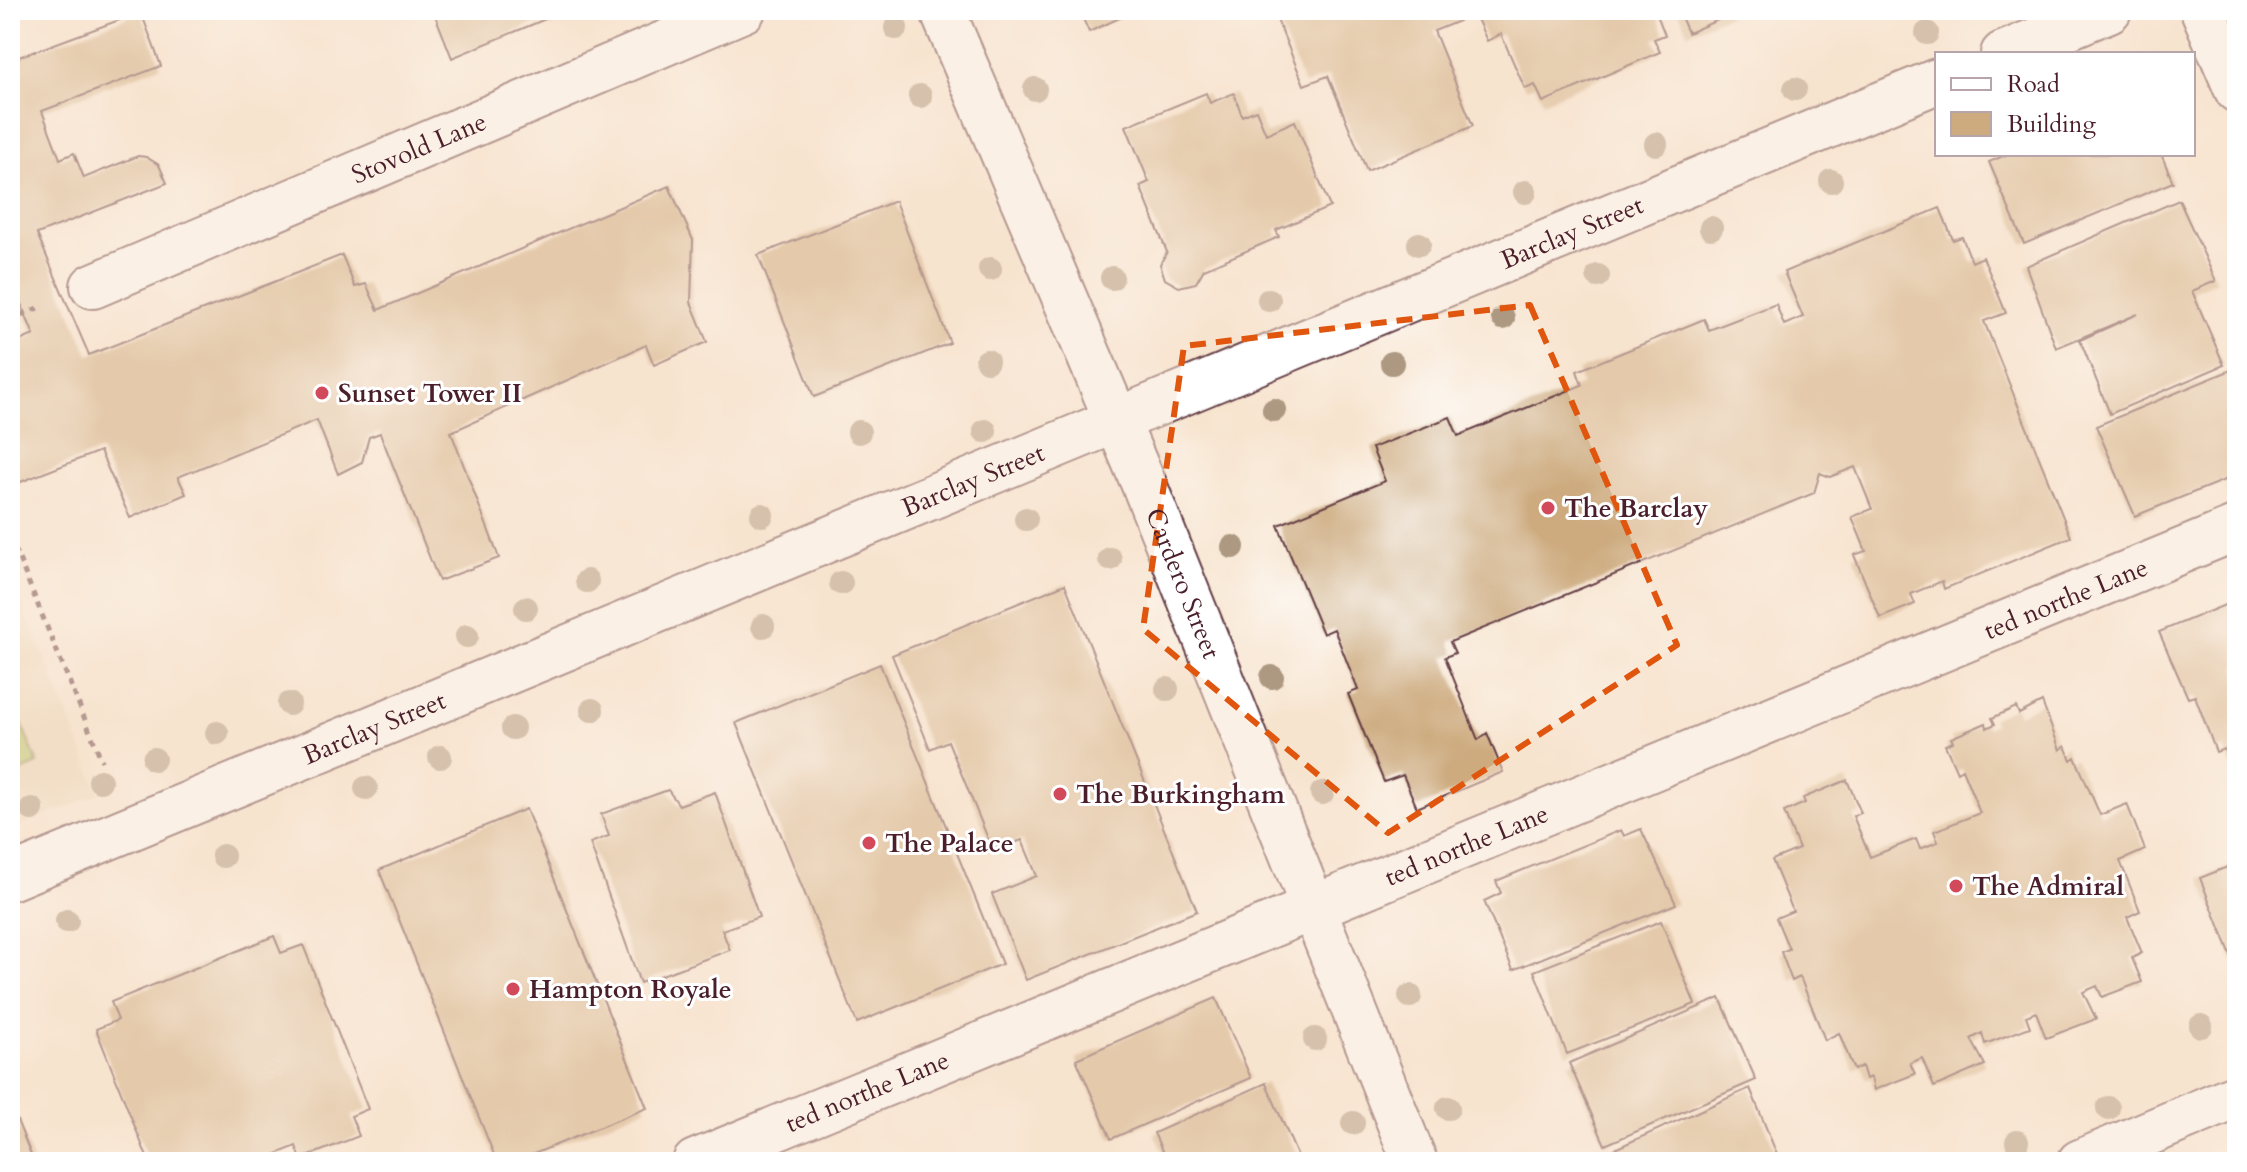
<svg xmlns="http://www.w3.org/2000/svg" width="2247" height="1172" font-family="Cardo,serif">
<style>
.built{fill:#ecd8ba}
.green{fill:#b6c669;stroke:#80724a;stroke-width:2}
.building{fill:#cdab7f}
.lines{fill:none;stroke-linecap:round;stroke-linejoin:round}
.minor-casing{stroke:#643d44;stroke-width:48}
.path{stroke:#643d44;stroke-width:5;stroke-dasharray:6 6;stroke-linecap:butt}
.minor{stroke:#fff;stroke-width:44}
.tree{fill:#ad9881}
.marked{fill:none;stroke:#e0560e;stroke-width:6;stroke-dasharray:16 10;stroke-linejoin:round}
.poi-dot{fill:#d1495b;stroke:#fff;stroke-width:3}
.labels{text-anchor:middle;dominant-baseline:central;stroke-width:6;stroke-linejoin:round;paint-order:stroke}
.street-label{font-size:26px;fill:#4a1f2b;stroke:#fff}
.poi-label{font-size:26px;font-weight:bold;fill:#4a1f2b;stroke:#fff;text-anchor:start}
</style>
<rect width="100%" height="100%" fill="#fff"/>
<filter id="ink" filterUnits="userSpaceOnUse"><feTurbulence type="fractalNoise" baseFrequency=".0125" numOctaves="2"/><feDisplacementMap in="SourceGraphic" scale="16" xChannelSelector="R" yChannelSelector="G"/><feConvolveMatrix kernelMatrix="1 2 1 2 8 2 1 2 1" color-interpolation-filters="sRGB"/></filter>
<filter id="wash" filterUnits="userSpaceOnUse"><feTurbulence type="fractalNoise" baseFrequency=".006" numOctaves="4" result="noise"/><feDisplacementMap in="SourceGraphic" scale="32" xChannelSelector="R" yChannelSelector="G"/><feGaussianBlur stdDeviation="1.8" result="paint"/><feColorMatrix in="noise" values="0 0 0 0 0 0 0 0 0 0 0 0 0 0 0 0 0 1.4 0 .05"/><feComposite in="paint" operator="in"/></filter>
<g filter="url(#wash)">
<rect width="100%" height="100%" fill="#f7e4cf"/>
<path class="built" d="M 10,573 L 100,794 L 10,830 Z"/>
<path class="green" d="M 10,696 L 38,764 L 10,776 Z"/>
<g id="blocks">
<path class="building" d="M 433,10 L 567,10 L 452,58 Z
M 1079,10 L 1137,10 L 1089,32 Z
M 1273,10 L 1455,10 L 1459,21 L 1434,31 L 1473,126 L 1367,171 L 1328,76 L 1304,85 Z
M 1473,10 L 1655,10 L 1665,35 L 1654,39 L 1660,52 L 1543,102 L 1535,85 L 1525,89 L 1501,34 L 1487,41 Z
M 1678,10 L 1741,10 L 1688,33 Z
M 141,12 L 161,66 L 42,111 L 60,159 L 74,153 L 84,178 L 138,156 L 146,157 L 159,165 L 167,183 L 37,234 L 89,355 L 342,255 L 355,287 L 366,284 L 378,310 L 669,186 L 693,240 L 691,302 L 707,342 L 654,365 L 646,345 L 451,432 L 499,558 L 439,581 L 380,433 L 369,437 L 362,462 L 338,474 L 317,420 L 178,477 L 186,494 L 130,518 L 100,451 L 13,485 L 10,478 L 10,345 L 34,335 L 10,278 L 10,33 L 19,57 Z
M 1206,93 L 1210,103 L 1234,93 L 1242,116 L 1256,110 L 1266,134 L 1295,121 L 1330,207 L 1276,230 L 1279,237 L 1204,269 L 1196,283 L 1179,287 L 1165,279 L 1160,264 L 1167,252 L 1140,186 L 1149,182 L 1126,126 Z
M 2008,154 L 2161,154 L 2173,182 L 2024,244 L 1989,162 Z
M 2179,200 L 2216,281 L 2192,291 L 2224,365 L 2110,414 L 2080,340 L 2138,314 L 2056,348 L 2026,266 Z
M 895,201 L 950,343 L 814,397 L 758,255 Z
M 1940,208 L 1953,240 L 1962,237 L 1972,262 L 1983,257 L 2006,313 L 1984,321 L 2071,537 L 1944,589 L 1942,581 L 1911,594 L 1915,604 L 1880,618 L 1854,555 L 1866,551 L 1852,517 L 1872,509 L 1855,467 L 1830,477 L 1820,473 L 1814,493 L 1450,642 L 1455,653 L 1445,657 L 1478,740 L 1487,733 L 1503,772 L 1417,808 L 1403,775 L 1384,782 L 1348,694 L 1358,690 L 1334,629 L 1323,634 L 1278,525 L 1385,481 L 1372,448 L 1450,417 L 1458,436 L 1582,385 L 1577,371 L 1704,319 L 1709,330 L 1776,304 L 1784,325 L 1803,317 L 1784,272 Z
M 2231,370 L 2237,384 L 2237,475 L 2135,516 L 2096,426 Z
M 1065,584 L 1197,911 L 1026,980 L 992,894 L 1037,876 L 1022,840 L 993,851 L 948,741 L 930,749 L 892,655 Z
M 2237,600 L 2237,781 L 2224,749 L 2216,752 L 2195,696 L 2188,698 L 2159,632 Z
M 880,664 L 1002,964 L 857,1023 L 736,723 Z
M 2042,702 L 2060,750 L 2065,746 L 2071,760 L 2075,757 L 2100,815 L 2127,804 L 2145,850 L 2120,861 L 2140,911 L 2127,917 L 2142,953 L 2132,958 L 2142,982 L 2102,997 L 2097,986 L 2083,992 L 2096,1019 L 2046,1038 L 2036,1012 L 2026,1016 L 2030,1027 L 1985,1044 L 1982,1033 L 1971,1039 L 1985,1065 L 1934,1087 L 1922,1058 L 1910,1063 L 1915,1074 L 1874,1090 L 1871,1077 L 1866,1079 L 1862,1066 L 1854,1070 L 1839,1033 L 1825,1040 L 1800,977 L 1792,981 L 1781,952 L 1789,949 L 1776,918 L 1793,911 L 1772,860 L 1799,849 L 1784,812 L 1805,803 L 1803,798 L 1847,780 L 1861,813 L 1853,816 L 1870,857 L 1916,839 L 1920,849 L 1938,842 L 1934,831 L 1980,813 L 1962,769 L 1957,772 L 1945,745 L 1953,742 L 1951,738 L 1986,723 L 1987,728 L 1995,724 L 1992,718 L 2016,707 L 2019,714 Z
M 668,790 L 679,805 L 715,792 L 759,917 L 722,930 L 730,950 L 640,983 L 590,843 L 609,836 L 601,814 Z
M 526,809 L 647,1108 L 514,1162 L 497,1162 L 379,870 Z
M 1641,829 L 1676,904 L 1513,970 L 1484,901 L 1501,893 L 1496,881 L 1621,830 L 1624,836 Z
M 2237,863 L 2237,970 L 2200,878 Z
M 1661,921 L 1695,1004 L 1567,1054 L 1534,971 Z
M 274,936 L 281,953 L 303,945 L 368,1109 L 351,1116 L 359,1136 L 301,1159 L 296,1146 L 257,1162 L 149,1162 L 96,1029 L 118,1020 L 111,1002 Z
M 1216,998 L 1251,1078 L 1111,1139 L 1076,1059 Z
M 1720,998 L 1756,1080 L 1605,1145 L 1569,1063 Z
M 1266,1083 L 1300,1162 L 1167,1162 L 1154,1133 Z
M 1750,1088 L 1780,1162 L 1612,1162 L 1608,1152 Z
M 10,1103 L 34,1162 L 10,1162 Z"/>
</g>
</g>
<g filter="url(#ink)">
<use href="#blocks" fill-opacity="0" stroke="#643d44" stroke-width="2"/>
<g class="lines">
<g class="minor-casing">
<g id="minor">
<path id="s1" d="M 942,10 L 1145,487 L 1415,1162"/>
<path d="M 2203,10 L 2237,90"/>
<path d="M 2003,54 L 2109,10"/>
<path id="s2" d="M 93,286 L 743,10"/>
<path id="s3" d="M 10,878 L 1937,81"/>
<path id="s4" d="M 695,1162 L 2237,528"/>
<path d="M 2080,1162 L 2237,1096"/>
</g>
</g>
<path class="path" d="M 10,319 L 43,306
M 10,537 L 102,761"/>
<use href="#minor" class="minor"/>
</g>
<g class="tree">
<circle cx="896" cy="28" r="12"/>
<circle cx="1927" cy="33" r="12"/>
<circle cx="1035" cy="89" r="12"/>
<circle cx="1795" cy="89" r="12"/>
<circle cx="920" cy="96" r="12"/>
<circle cx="1656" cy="144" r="12"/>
<circle cx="1831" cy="181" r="12"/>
<circle cx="1525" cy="192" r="12"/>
<circle cx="1711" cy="228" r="12"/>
<circle cx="1419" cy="244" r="12"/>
<circle cx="990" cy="269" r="12"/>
<circle cx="1598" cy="276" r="12"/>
<circle cx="1112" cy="278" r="12"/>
<circle cx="1269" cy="300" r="12"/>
<circle cx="1503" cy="318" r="12"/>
<circle cx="987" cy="361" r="12"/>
<circle cx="1392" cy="363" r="12"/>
<circle cx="1274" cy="410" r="12"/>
<circle cx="985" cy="431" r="12"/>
<circle cx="859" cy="432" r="12"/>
<circle cx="762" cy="515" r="12"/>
<circle cx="1026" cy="519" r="12"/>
<circle cx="1233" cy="547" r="12"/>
<circle cx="1110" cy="559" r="12"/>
<circle cx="587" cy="581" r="12"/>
<circle cx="841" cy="583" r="12"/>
<circle cx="526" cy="608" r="12"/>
<circle cx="763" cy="626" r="12"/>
<circle cx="467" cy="636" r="12"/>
<circle cx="1272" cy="677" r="12"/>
<circle cx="1167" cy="689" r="12"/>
<circle cx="289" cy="704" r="12"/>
<circle cx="592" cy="710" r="12"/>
<circle cx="513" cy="728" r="12"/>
<circle cx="217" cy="733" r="12"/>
<circle cx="440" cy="757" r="12"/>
<circle cx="154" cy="759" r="12"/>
<circle cx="100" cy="781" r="12"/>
<circle cx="366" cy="788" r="12"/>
<circle cx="1322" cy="793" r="12"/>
<circle cx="32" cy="809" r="12"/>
<circle cx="223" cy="856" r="12"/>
<circle cx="67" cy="921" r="12"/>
<circle cx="1410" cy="996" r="12"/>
<circle cx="2201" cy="1026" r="12"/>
<circle cx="1315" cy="1039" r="12"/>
<circle cx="1448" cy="1108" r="12"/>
<circle cx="2108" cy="1108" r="12"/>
<circle cx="1353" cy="1123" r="12"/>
<circle cx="2017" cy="1142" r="12"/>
</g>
</g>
<path d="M0 0H2247V1172H0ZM 1530,305 L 1677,645 L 1388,833 L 1143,629 L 1184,346 Z" fill="#f7e4cf" fill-opacity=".55" fill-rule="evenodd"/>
<path class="marked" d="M 1530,305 L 1677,645 L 1388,833 L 1143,629 L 1184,346 Z"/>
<g class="poi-dot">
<circle cx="322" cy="393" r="8"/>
<circle cx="1548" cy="508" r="8"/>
<circle cx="1060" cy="794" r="8"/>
<circle cx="869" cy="843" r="8"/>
<circle cx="1956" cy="886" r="8"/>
<circle cx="513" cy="989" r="8"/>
</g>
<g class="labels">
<g class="street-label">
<text stroke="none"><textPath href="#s2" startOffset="354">Stovold Lane</textPath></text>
<text stroke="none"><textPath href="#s3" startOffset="1690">Barclay Street</textPath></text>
<text stroke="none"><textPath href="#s3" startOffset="1042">Barclay Street</textPath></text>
<text stroke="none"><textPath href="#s1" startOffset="622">Cardero Street</textPath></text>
<text stroke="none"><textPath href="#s4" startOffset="1482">ted northe Lane</textPath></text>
<text stroke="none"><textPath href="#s3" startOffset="394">Barclay Street</textPath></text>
<text stroke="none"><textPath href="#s4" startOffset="834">ted northe Lane</textPath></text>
<text stroke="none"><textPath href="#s4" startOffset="186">ted northe Lane</textPath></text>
</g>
<g class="poi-label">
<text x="338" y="393">Sunset Tower II</text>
<text x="1564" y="508">The Barclay</text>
<text x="1076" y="794">The Burkingham</text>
<text x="885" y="843">The Palace</text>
<text x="1972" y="886">The Admiral</text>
<text x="529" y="989">Hampton Royale</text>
</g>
</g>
<rect width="2247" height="1172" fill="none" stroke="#fff" stroke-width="40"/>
<rect x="1935" y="52" width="260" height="104" fill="#ffffff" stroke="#b7a5aa" stroke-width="2"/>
<rect x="1951" y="78" width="40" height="12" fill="#ffffff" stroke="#b7a5aa" stroke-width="2"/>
<text x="2007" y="92" font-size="24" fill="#4a1f2b">Road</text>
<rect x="1951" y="112" width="40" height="24" fill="#cdab7f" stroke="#b7a5aa" stroke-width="2"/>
<text x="2007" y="132" font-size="24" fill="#4a1f2b">Building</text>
</svg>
